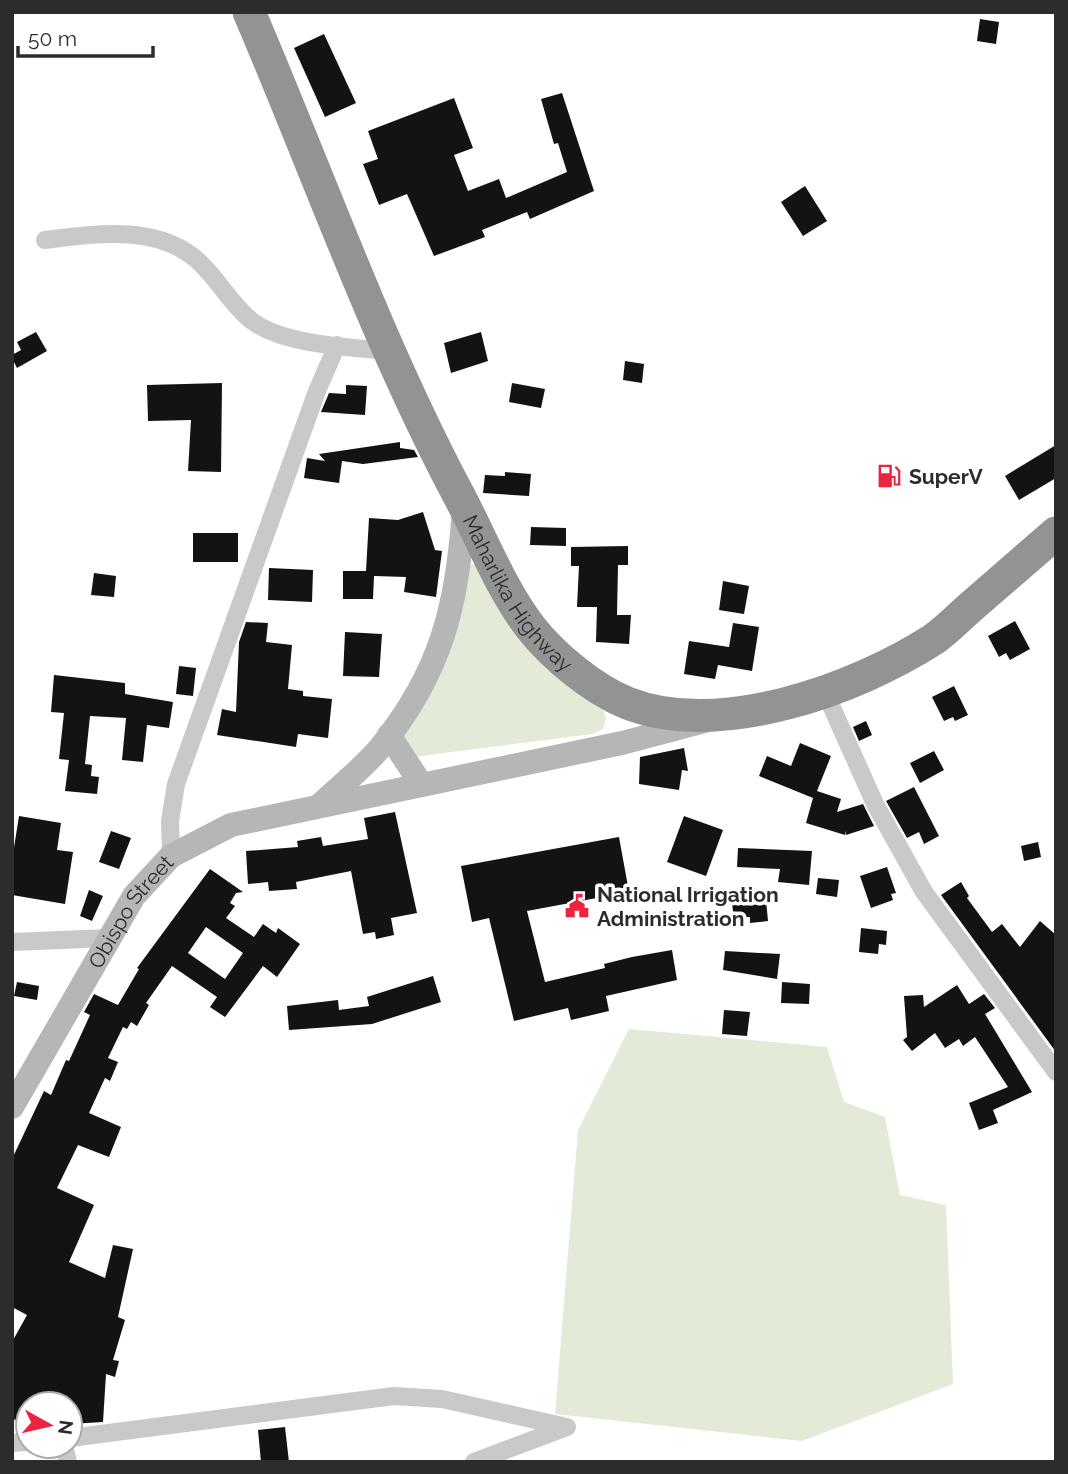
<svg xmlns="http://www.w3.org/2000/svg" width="1068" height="1474" font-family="Raleway,sans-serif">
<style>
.green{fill:#e3ead8}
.building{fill:#131313;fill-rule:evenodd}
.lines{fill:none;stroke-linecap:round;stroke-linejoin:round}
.street{stroke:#c9c9c9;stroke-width:18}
.secondary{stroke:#b6b6b6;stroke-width:24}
.highway{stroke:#939393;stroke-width:33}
.labels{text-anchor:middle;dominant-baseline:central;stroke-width:7;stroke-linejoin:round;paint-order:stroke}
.poi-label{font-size:21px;font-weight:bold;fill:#2c2c2c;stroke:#fff;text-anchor:start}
.street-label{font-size:21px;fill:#2c2c2c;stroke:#fff}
</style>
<rect width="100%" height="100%" fill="#fff"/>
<path class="green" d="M 471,564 L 478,565 L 601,706 L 606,718 L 603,729 L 593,734 L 413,757 L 399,737 Z
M 629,1029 L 827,1047 L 844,1102 L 885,1117 L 900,1195 L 946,1205 L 953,1384 L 802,1441 L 555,1414 L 578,1130 Z"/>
<path class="building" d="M 980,19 L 999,22 L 996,44 L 977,41 Z
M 324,34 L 356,103 L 325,117 L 294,48 Z
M 562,93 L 594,191 L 530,219 L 527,212 L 482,230 L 485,237 L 434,256 L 407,194 L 379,205 L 363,164 L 378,159 L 368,131 L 454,98 L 473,148 L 454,155 L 468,191 L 499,179 L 506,198 L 567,172 L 558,143 L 554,144 L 541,99 Z
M 805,186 L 827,221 L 803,236 L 781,202 Z
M 36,332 L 47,351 L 17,368 L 12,358 L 12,355 L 21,350 L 17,342 Z
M 481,332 L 488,361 L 451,373 L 444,343 Z
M 625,361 L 644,364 L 642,383 L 623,380 Z
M 222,383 L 221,472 L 188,471 L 191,420 L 148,421 L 147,385 Z
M 512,383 L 545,389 L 541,408 L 509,402 Z
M 346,385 L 367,386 L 365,415 L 321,412 L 329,393 L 346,394 Z
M 400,442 L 400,448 L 414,450 L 418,457 L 363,464 L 342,461 L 339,483 L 304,478 L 307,458 L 325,461 L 319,454 Z
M 1056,445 L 1056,478 L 1019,500 L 1005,476 Z
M 505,472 L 531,474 L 529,496 L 483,493 L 485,475 L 505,476 Z
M 423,512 L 435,550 L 442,551 L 436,597 L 404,592 L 406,577 L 374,576 L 373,599 L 343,599 L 343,571 L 366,571 L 369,518 L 398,520 Z
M 531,527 L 566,528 L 566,546 L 530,545 Z
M 193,533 L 238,533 L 238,562 L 193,562 Z
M 628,546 L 628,565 L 618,565 L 617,615 L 631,615 L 629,644 L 596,642 L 597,607 L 577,607 L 579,566 L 571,566 L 571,547 Z
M 269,568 L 313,570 L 312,602 L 268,600 Z
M 94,573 L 116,576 L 114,597 L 91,595 Z
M 723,581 L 749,586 L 744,614 L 719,610 Z
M 1015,621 L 1030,649 L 1010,660 L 1006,653 L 999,657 L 988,636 Z
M 246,622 L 268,623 L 266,642 L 292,645 L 288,689 L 303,691 L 303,696 L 332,699 L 328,738 L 298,734 L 296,747 L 217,735 L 222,709 L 236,712 L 239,642 Z
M 733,623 L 759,627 L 752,671 L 718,665 L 715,679 L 684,674 L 689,641 L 729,647 Z
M 345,632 L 382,634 L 379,677 L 343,676 Z
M 179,666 L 196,668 L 193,696 L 176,694 Z
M 54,675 L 125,683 L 125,694 L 173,702 L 169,728 L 147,725 L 143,762 L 122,760 L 126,718 L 90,716 L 85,764 L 92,765 L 91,776 L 99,777 L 97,794 L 65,791 L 69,760 L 59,759 L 64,713 L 51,712 Z
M 954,686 L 968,715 L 955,721 L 953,717 L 944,721 L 932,697 Z
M 866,721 L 872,735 L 859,741 L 853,727 Z
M 800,743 L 831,756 L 817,791 L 841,799 L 837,812 L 863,804 L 874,826 L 846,835 L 845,831 L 845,835 L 806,823 L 813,798 L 759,776 L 767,756 L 791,766 Z
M 684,748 L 688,771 L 682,770 L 679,790 L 639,784 L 640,757 Z
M 934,751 L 944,770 L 920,783 L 910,763 Z
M 914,787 L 939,836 L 924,844 L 919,832 L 907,838 L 886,801 Z
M 395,812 L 417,913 L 391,918 L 394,935 L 376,939 L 375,932 L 363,934 L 351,871 L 296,882 L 297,889 L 269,891 L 268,882 L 248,884 L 246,851 L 298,847 L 297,841 L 321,837 L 323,846 L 368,839 L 364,818 Z
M 19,816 L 61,823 L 57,850 L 73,852 L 65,904 L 12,895 L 12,860 Z
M 684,816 L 723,830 L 706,876 L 667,862 Z
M 111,831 L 131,838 L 119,869 L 99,862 Z
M 619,837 L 629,892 L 527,911 L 545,982 L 605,968 L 604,964 L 632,957 L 672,950 L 677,980 L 606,996 L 609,1011 L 571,1020 L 568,1008 L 514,1021 L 489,918 L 472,922 L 461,866 Z
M 1038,842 L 1041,857 L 1024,861 L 1021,846 Z
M 738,848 L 812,851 L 809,885 L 778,882 L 780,869 L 737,867 Z
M 887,867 L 896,893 L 891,894 L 893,900 L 871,908 L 860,876 Z
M 210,869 L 243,892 L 236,893 L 230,903 L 235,906 L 226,918 L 254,937 L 263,924 L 276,933 L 278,928 L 300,944 L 277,977 L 263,966 L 225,1017 L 210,1007 L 217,997 L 172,966 L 146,1003 L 149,1005 L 137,1026 L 131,1022 L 127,1029 L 123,1027 L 108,1058 L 118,1062 L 110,1081 L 105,1078 L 89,1113 L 121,1127 L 109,1157 L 78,1145 L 57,1188 L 94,1205 L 69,1262 L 105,1278 L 113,1245 L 133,1249 L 118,1317 L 125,1320 L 113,1360 L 119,1361 L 115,1377 L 106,1374 L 103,1422 L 70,1424 L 70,1404 L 28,1404 L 28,1428 L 12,1418 L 12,1342 L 27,1315 L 12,1307 L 12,1159 L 44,1091 L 51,1095 L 66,1060 L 69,1061 L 90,1015 L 84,1012 L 94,994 L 118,1005 L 139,969 L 137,968 ZM 206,927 L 243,953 L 225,979 L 188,953 Z
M 818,878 L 839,880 L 837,897 L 816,894 Z
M 961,882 L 969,896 L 967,898 L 992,932 L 1002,924 L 1020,947 L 1040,921 L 1056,935 L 1056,1052 L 941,895 Z
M 89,890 L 103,896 L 92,921 L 80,916 Z
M 766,900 L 768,921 L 750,923 L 750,917 L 734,918 L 732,904 Z
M 861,928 L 887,931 L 886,945 L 879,944 L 878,954 L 859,952 Z
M 725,951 L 780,954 L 777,979 L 723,970 Z
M 433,976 L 441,1002 L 372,1024 L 289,1030 L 287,1006 L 338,1000 L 339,1010 L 369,1006 L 367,997 Z
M 17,982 L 39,986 L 37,1000 L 14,996 Z
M 782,982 L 810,984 L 809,1004 L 781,1003 Z
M 957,985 L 969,1004 L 984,994 L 995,1008 L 985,1014 L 1032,1092 L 993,1110 L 998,1123 L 979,1130 L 969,1103 L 1008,1087 L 975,1037 L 963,1046 L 959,1039 L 945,1048 L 935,1033 L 912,1051 L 903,1040 L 907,1037 L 904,996 L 923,995 L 924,1007 Z
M 724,1010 L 750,1012 L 747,1036 L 722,1034 Z
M 285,1427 L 289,1462 L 261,1462 L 258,1430 Z"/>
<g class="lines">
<path class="street" d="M 45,240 C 99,233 166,223 206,269 C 222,286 234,307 252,321 C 284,345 349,347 387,351
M 825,692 L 875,804 L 924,892 L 1056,1072
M 171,856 L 170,821 L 176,784 L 317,391 L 337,345
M 12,942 L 109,938
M 70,1438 L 394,1396 L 442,1399 L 567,1427
M 12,1443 L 28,1442
M 64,1446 L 68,1462
M 474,1462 L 567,1427"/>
<g class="secondary">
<path d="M 389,735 L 421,784"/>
<path d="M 321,804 C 340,786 362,769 379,749 C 442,672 458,604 464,507"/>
<path id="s1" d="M 12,1107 L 134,896 L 171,856 L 231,825 L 622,743 L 705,721"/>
</g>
<path class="highway" id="s2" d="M 249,12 C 318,173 375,337 457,492 C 481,536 500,588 531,628 C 554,657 593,689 627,703 C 719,739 855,690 934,639 C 948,629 960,616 973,605 C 1001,581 1028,557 1056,533"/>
</g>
<defs>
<g id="fuel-bare" transform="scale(1.89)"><path d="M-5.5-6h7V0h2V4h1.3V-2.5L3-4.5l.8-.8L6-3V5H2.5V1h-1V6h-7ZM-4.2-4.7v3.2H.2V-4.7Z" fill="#ec253f" stroke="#fff" stroke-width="2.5" paint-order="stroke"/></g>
<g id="civic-bare" transform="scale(1.89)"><path d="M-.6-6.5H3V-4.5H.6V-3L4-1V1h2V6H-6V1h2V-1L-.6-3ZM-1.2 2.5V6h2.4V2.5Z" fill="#ec253f" stroke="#fff" stroke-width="2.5" paint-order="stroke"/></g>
</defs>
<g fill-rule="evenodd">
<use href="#fuel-bare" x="889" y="476"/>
<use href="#civic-bare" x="577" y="906"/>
</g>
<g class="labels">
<g class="poi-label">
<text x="909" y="476">SuperV</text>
<text x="597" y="894">National Irrigation<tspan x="597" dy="24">Administration</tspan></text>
</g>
<g class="street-label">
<text stroke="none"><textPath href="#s2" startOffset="642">Maharlika Highway</textPath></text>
<text stroke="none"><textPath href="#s1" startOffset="229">Obispo Street</textPath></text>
</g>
</g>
<rect width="1068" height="1474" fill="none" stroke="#2c2c2c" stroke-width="28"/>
<g transform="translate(49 1425) rotate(98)"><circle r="33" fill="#ffffff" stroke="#ababab" stroke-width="2"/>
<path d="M0-5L12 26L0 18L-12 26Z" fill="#ec253f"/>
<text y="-10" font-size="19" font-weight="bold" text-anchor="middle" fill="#2c2c2c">N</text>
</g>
<path d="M18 46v10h135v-10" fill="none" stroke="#2c2c2c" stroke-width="3.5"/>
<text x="28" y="46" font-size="21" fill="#2c2c2c" stroke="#ffffff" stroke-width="5" paint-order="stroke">50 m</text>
</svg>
